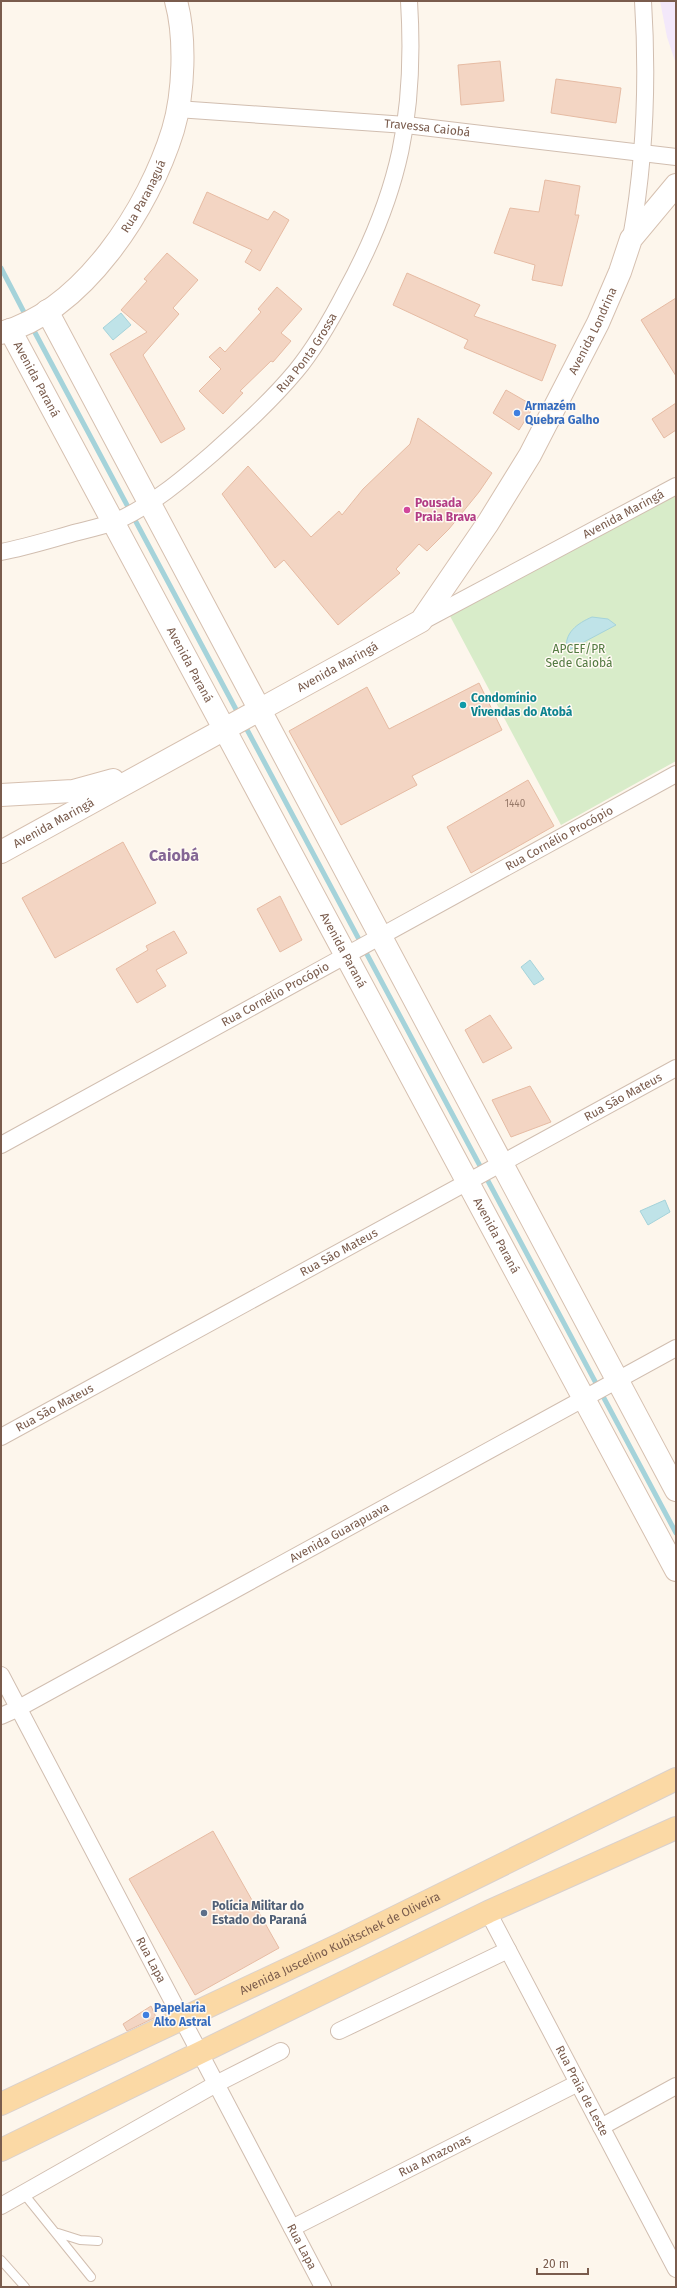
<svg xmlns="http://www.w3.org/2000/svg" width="677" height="2288" font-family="'Fira Sans',sans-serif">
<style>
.education{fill:#f3e8fa}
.green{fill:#d8ecc9}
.water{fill:#bfe3e8;stroke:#a5d3da}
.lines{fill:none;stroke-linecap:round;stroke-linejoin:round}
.stream{stroke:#a5d3da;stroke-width:5}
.building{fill:#f3d5c3;stroke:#e6bba3}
.lane-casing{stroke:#d1beb0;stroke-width:10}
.street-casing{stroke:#d1beb0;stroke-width:18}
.secondary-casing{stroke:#d6c0b0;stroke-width:24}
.primary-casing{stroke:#dad1cd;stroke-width:24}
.lane{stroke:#fff;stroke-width:8}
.street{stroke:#fff;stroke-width:16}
.secondary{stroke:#fff;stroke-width:22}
.primary{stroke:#fbd9a5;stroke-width:22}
.shop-dot{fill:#3f7fe0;stroke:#fffaf3;stroke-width:1.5}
.hotel-dot{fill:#d1479c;stroke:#fffaf3;stroke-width:1.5}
.culture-dot{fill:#0f9aa8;stroke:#fffaf3;stroke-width:1.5}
.service-dot{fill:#5c6f8a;stroke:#fffaf3;stroke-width:1.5}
.labels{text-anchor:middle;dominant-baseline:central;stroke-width:3;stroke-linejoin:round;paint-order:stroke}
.number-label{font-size:10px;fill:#987a6a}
.street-label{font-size:12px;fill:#7a5c4d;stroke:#fffaf3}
.shop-label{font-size:12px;font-weight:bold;fill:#366cbe;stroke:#fffaf3;text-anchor:start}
.hotel-label{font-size:12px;font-weight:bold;fill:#b23c85;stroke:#fffaf3;text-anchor:start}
.park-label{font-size:12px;fill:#537a41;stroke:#fffaf3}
.culture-label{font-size:12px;font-weight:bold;fill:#0d838f;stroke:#fffaf3;text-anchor:start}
.service-label{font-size:12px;font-weight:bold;fill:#4e5e75;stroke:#fffaf3;text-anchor:start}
.district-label{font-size:16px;font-weight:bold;fill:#846695;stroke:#fffaf3}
</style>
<rect width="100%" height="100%" fill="#fdf6ec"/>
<path class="education" d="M 660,1 L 676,1 L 676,64 L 667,37 Z"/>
<path class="green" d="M 676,491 L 676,761 L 561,825 L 450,616 Z"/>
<path class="water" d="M 121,313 L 131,325 L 113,340 L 103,328 Z
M 592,617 L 608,619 L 616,625 L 567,651 C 563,633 578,623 592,617 Z
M 530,960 L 544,979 L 534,985 L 521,967 Z
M 665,1200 L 670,1212 L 648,1225 L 640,1211 Z"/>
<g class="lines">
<path class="stream" d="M 1,268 L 27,318
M 32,327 L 239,715
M 244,724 L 676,1533"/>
</g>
<path class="building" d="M 500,61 L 504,101 L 461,105 L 458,65 Z
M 556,79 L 621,88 L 616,123 L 551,113 Z
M 545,180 L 580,186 L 575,215 L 579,215 L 562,286 L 532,280 L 535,265 L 494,253 L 510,208 L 539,212 Z
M 207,192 L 268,220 L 274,211 L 289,220 L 260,271 L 245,262 L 252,250 L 193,223 Z
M 167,253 L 198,280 L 173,308 L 179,314 L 143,355 L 185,429 L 161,443 L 110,354 L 147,332 L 121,310 L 147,281 L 144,279 Z
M 407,273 L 480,305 L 474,316 L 556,345 L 542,381 L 464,348 L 468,340 L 393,305 Z
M 277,287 L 302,309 L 281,333 L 291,341 L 273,362 L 271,361 L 240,391 L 243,393 L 223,414 L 199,391 L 221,369 L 209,357 L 220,347 L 225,352 L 261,312 L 258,309 Z
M 676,298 L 676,376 L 641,320 Z
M 506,390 L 534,406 L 519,430 L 493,413 Z
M 676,403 L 676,430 L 664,438 L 652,419 Z
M 418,418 L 492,473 L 479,492 L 449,529 L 427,551 L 419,544 L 396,569 L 400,573 L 338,625 L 284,560 L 275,568 L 222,494 L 248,466 L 311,537 L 339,511 L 342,515 L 363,489 L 410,444 Z
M 479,683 L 502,730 L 412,776 L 417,785 L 341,825 L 289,731 L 367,687 L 389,729 Z
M 528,780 L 554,826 L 471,873 L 447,827 Z
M 123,842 L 156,903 L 55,958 L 22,898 Z
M 280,896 L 302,940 L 280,952 L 257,909 Z
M 174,931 L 187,953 L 156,970 L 166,986 L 137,1003 L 116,969 L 148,950 L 146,946 Z
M 490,1015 L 512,1048 L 483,1063 L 465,1030 Z
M 530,1086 L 551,1122 L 511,1137 L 492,1100 Z
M 213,1831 L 279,1948 L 195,1995 L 129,1879 Z
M 151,2006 L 156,2017 L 127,2031 L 123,2024 Z"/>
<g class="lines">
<g class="lane-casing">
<path id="lane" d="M 24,2194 L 91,2277
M 58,2233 L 80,2240 L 98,2241
M 1,2260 L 25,2287"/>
</g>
<g class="street-casing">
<g id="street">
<path id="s1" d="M 177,109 L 406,125 L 676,157"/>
<path d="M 631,238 C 645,160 648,80 643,1"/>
<path id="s2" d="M 1,552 C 27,547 52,539 78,532 C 90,529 103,526 114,522 C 150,507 184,478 213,453 C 242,427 271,401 296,371 C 316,347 332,318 346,291 C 400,192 416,113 409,1"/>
<path id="s3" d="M 423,621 L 676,486"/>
<path id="s4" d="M 1,1145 L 676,774"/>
<path id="s5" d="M 1,1437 L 676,1068"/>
<path id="s6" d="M 1,1675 L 323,2287"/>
<path id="s7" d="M 1,1716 L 19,1708 L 676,1348"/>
<path id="s8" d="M 488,1912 L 676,2269"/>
<path d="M 339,2031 L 508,1950"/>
<path d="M 601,2127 L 676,2086"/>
<path d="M 1,2206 L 216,2084 L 281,2051"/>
<path id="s9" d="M 292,2228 L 578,2083"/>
</g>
</g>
<g class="secondary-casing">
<g id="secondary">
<path d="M 47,311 L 676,1490"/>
<path id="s10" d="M 10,330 L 676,1570"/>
<path id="s11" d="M 1,333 C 84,310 149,208 173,130 C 184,93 186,38 176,1"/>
<path d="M 1,795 L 73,791 L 113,780"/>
<path id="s12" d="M 1,852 L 421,621 L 488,523 L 530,455 L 598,323 L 620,272 L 631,239 L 676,185"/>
</g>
</g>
<g class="primary-casing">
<g id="primary">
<path id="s13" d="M 1,2104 L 343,1943 L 676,1779"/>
<path d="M 1,2150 L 488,1912 L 676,1828"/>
</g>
</g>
<use href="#lane" class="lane"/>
<use href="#street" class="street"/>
<use href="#secondary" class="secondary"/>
<use href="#primary" class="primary"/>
</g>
<g class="shop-dot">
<circle cx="517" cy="413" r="4"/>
<circle cx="146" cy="2015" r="4"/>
</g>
<circle class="hotel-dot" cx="407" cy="510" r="4"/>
<circle class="culture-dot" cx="463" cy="705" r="4"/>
<circle class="service-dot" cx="204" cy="1913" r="4"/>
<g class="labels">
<g class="number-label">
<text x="515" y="804">1440</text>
</g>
<g class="street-label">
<text stroke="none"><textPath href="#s1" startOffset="251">Travessa Caiobá</textPath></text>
<text stroke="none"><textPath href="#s11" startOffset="203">Rua Paranaguá</textPath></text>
<text stroke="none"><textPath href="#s12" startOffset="817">Avenida Londrina</textPath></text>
<text stroke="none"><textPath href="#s2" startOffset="376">Rua Ponta Grossa</textPath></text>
<text stroke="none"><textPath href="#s10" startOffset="56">Avenida Paraná</textPath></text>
<text stroke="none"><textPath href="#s3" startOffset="227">Avenida Maringá</textPath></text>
<text stroke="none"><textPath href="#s10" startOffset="380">Avenida Paraná</textPath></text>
<text stroke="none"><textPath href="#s12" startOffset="384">Avenida Maringá</textPath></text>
<text stroke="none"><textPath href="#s12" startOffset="60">Avenida Maringá</textPath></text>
<text stroke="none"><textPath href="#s4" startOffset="637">Rua Cornélio Procópio</textPath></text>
<text stroke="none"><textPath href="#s10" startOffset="704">Avenida Paraná</textPath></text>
<text stroke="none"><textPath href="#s4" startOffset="313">Rua Cornélio Procópio</textPath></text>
<text stroke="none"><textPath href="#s5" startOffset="709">Rua São Mateus</textPath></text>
<text stroke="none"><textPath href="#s10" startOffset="1028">Avenida Paraná</textPath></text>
<text stroke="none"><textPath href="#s5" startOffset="385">Rua São Mateus</textPath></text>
<text stroke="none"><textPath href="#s5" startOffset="61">Rua São Mateus</textPath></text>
<text stroke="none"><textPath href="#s7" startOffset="385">Avenida Guarapuava</textPath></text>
<text stroke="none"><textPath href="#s13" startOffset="375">Avenida Juscelino Kubitschek de Oliveira</textPath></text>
<text stroke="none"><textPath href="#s6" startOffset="322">Rua Lapa</textPath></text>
<text stroke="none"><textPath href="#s8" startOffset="202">Rua Praia de Leste</textPath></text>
<text stroke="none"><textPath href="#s9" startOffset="160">Rua Amazonas</textPath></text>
<text stroke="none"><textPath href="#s6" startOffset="646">Rua Lapa</textPath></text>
</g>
<g class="shop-label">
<text x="525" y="406">Armazém<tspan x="525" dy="14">Quebra Galho</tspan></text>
<text x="154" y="2008">Papelaria<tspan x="154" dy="14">Alto Astral</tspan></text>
</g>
<g class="hotel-label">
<text x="415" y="503">Pousada<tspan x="415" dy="14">Praia Brava</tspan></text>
</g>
<g class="park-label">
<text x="579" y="649">APCEF/PR<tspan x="579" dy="14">Sede Caiobá</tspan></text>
</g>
<g class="culture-label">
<text x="471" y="698">Condomínio<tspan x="471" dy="14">Vivendas do Atobá</tspan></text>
</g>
<g class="service-label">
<text x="212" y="1906">Polícia Militar do<tspan x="212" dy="14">Estado do Paraná</tspan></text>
</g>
<g class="district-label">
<text x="174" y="855">Caiobá</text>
</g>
</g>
<rect width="677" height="2288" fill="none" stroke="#7a5c4d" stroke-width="4"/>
<path d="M537 2268v6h51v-6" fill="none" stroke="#7a5c4d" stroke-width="2"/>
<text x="543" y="2268" font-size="12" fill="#7a5c4d" stroke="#fffaf3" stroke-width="3" paint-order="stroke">20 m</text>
</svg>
